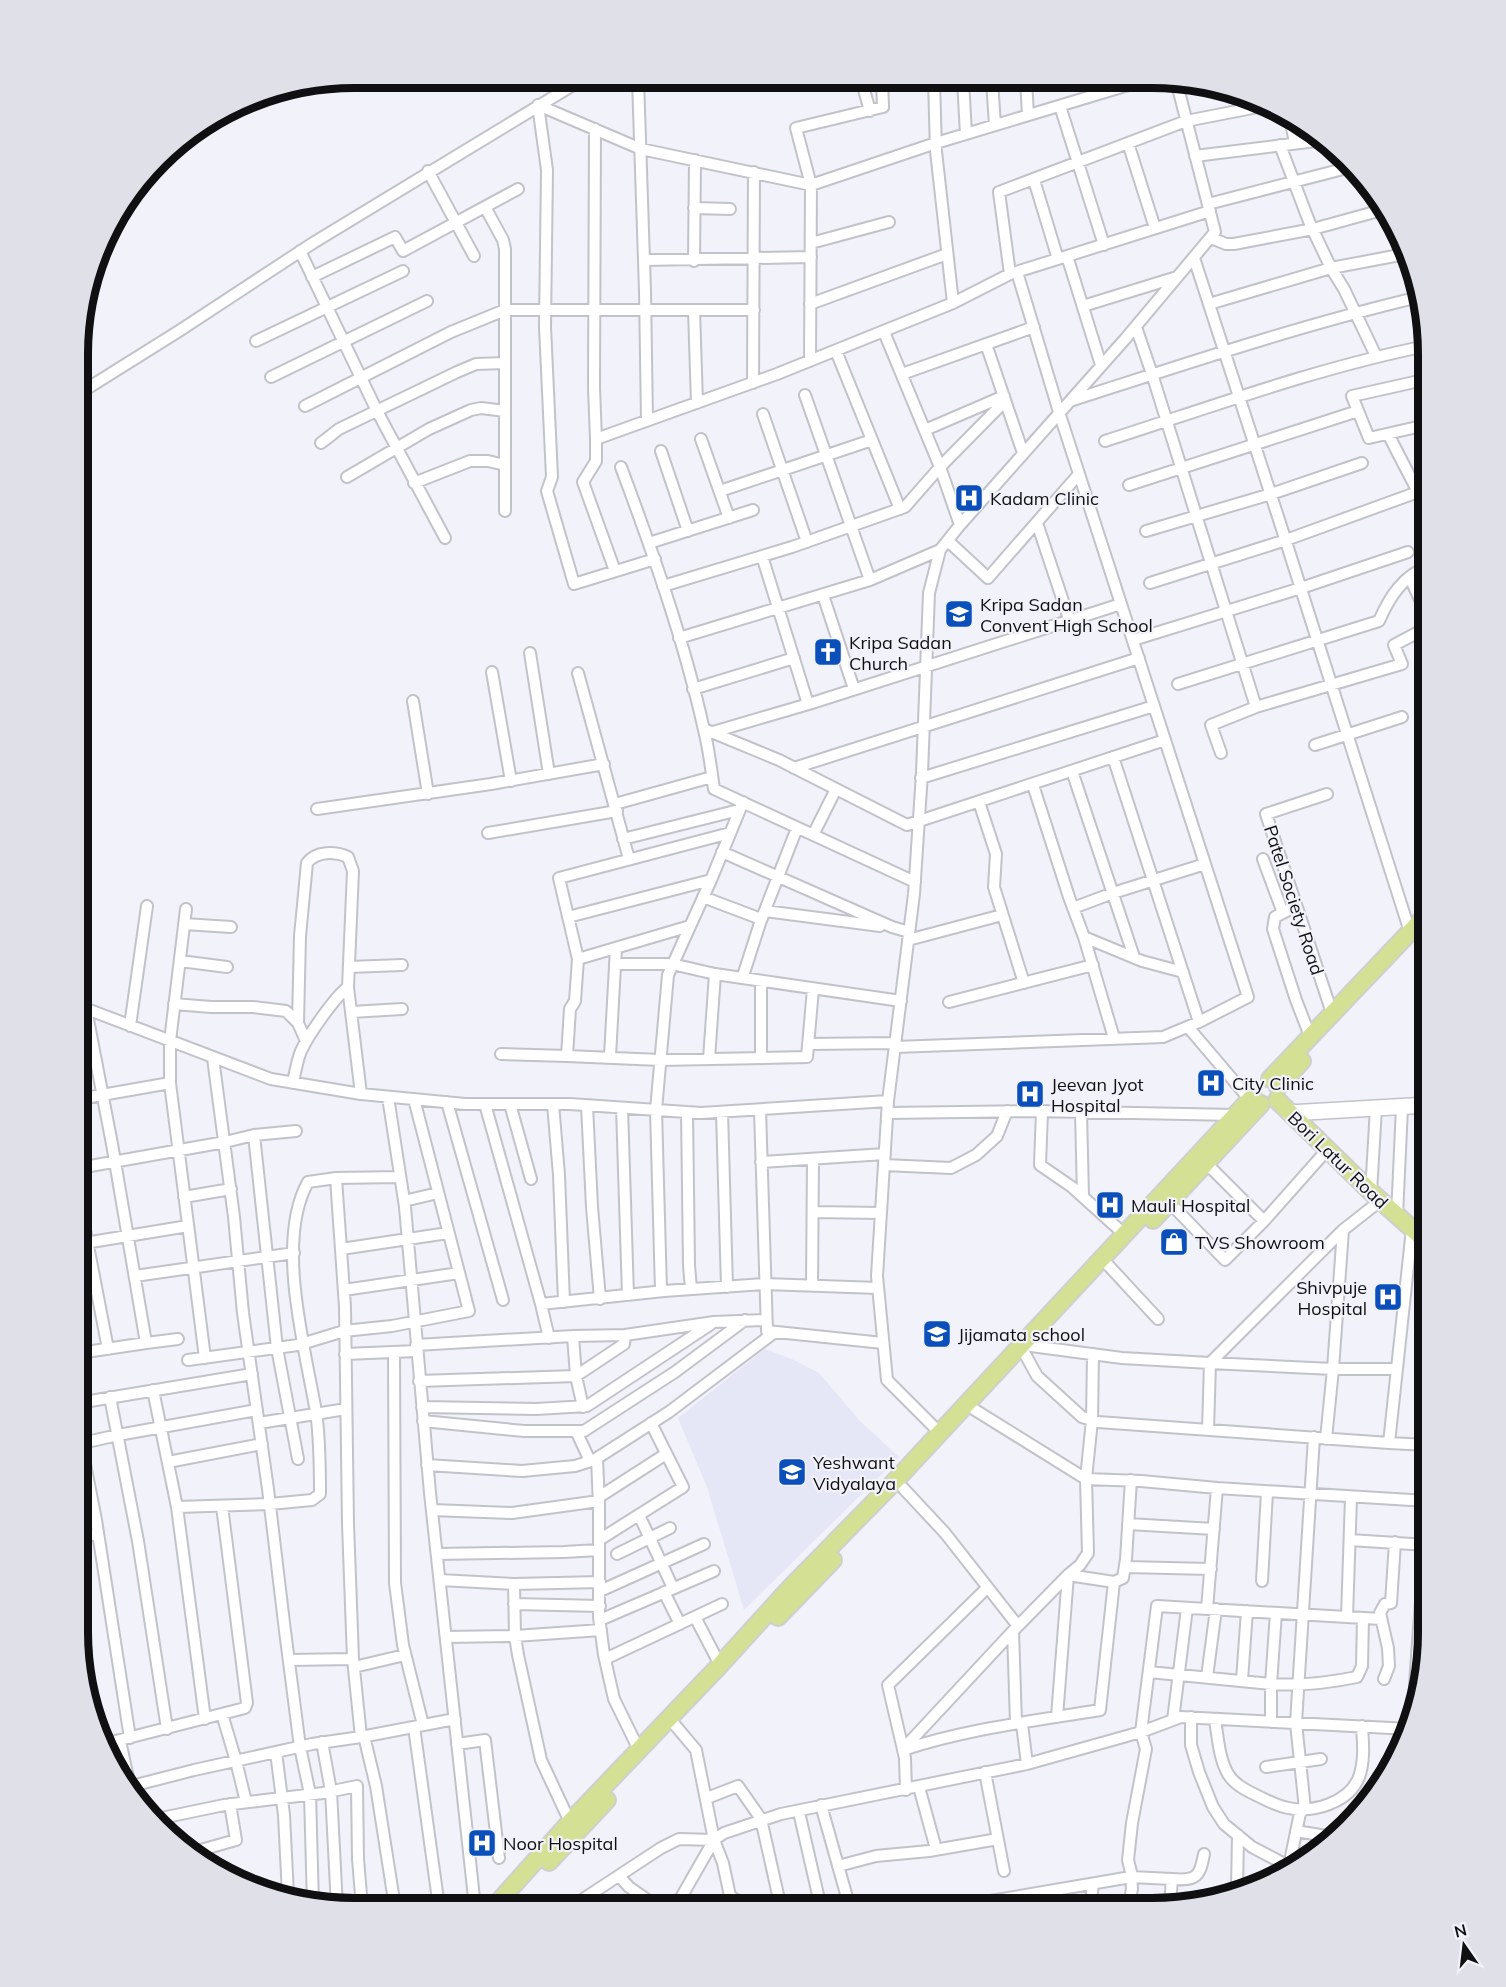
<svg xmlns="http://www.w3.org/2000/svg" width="1506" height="1987" font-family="Mulish,sans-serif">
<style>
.built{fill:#e5e6f6}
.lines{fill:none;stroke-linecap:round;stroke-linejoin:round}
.minor-casing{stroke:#c2c2ca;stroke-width:14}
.secondary-casing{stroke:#c2c2ca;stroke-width:18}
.primary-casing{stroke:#cfcfd0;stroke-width:20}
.minor{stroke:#fff;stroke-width:10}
.secondary{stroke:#fff;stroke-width:15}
.primary{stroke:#d4e094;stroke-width:16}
.labels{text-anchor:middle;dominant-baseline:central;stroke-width:4.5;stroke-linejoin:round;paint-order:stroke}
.poi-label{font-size:18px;fill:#101013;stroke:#f1f2fa;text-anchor:start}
.street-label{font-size:18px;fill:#101013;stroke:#f1f2fa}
.rim{fill:none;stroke:#101013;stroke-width:8}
</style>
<rect width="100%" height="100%" fill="#f1f2fa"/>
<path class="built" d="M 765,1349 L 794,1360 L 819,1373 L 859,1420 L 899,1457 L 744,1610 L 707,1487 L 678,1418 Z"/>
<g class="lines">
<g class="minor-casing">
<path id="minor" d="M 638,79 L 645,291 L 647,421
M 861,79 L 870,111
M 963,80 L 966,134
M 992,80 L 995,125
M 1026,80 L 1028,115
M 538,105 L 641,149 L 811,185 L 936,143 L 1145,80
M 538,105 L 547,170 L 545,327 L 552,477 L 547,491 L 574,584 L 655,559
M 1060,106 L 1104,245
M 1290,118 L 1295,143
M 595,129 L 594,388 L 596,439 L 777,374 L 953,303 L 936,151 L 934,80
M 1128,143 L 1155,228
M 1280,145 L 1310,224 L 1331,268 L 1344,289 L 1376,356
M 1195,156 L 1324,140
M 428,171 L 474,256
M 1034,180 L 1058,259
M 1208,204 L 1347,168
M 485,207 L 503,240 L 505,249 L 505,511
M 694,208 L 730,209
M 1394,225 L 1403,246
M 1211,238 L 1226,244 L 1234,244 L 1313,229 L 1382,210
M 811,243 L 889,222
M 300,251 L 377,411 L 445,538
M 1067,256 L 1101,365
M 1194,258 L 1281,526 L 1410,932
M 644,260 L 811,257
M 694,261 L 695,160
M 1017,272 L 1059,412 L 1248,997 L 1199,1022 L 1113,757
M 1010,274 L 999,192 L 1186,121 L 1268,105
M 312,277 L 395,237 L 403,251 L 518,189
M 953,303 L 1010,274 L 1210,211
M 810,304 L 947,254
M 1209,304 L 1331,268 L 1405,254
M 1083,306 L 1177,277
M 694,310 L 697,403
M 1136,327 L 1152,374 L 1256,707
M 884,332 L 940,467 L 960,525
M 256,341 L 403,271
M 986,344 L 1023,453
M 836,351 L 900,509
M 810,361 L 811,185 L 796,128 L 883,107 L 882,80
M 902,374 L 1034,327
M 271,377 L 427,301
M 753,383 L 754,172
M 80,393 L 179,331 L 313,243 L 583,79
M 805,395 L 870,580
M 1070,401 C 1185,364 1298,326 1415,298
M 305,406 L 451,332 L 505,310 L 754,310
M 763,414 L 807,542
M 925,430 L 1004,396
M 1428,432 L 1426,425 L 1369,438 L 1352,396 L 1428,379
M 1388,434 L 1418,492
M 596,439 L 596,461 L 583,482 L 615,571
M 701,439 L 729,518
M 1105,441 C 1211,407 1317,368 1426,346
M 321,443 L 339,429 L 457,372 L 476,364 L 505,363
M 661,451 L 688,531
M 621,467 C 653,553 684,640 704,730 C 709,749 711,769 714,789 L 915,882
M 347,477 L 429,429 L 471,410 L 481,408 L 505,411
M 414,483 L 470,461 L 488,461 L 505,465
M 1129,485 L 1358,411
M 720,491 L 872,440
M 1037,523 L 1069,619
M 1146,531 L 1271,494 L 1362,463
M 948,541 L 988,578 L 1079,474
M 649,543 L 753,510
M 762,556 L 808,704
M 1410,578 L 1428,617
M 1150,583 L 1286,540 L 1418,492 L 1428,486
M 663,586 L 792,547 L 905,507 L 940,467 L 1005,401
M 823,595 L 854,689
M 679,638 L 870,580 L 940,550
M 1133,640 L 1301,588 L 1408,552
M 530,653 L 549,774
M 492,672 L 511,781
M 578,673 L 629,859
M 1423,683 L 1428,680
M 1178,684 L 1379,621 C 1389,598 1403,575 1428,567
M 693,689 L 794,658
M 413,701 L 428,794
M 704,729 L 779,760 L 907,825 L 1165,740
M 713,732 L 812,703 L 1121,604
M 1315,745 L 1402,717
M 1221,753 L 1211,725 L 1256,707 L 1402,664 L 1394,645 L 1428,627
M 794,768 L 1139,658
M 1072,771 L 1134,957
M 921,778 L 1154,706
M 1033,785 L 1069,897 L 1084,937 L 1142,961 L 1183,972
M 1327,794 L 1266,814 L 1332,1013
M 979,802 L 996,854 L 994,887 L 1024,983
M 615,804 L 712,777
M 317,809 L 491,784 L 604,764
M 488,833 L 617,811
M 813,835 L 836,789
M 623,839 L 739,810
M 722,852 L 892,927 L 909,932
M 1263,859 L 1283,913
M 703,897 L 761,919
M 1296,906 L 1275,917 L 1273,929 L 1296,1000 L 1310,1036
M 1073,908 L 1113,893 L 1205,864
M 765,911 L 880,926
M 568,917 L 711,880
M 184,924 L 231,927
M 690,926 L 578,959 L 575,1001 L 570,1009 L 567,1056 L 660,1060 L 807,1057 L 813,989
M 1084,937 L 1114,1038
M 908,940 L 1002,915
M 578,959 L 559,878 L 730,833
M 180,961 L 227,967
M 615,964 L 672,964 L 715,974 L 901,1001
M 349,967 L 402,965
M 743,976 L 760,923 L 797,828
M 949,1002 L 1093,965
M 174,1004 L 211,1007 L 253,1007 L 286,1011 L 298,1023 L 306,1041
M 79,1006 L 271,1079 L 361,1094 L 465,1104 L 570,1104 L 701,1113 L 888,1101
M 351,1012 L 402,1009
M 298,1023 L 300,936 L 307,863 C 316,851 335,851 348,857 L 353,871 L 348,987 L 361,1094
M 130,1026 L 147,906
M 1188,1027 L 1250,1100
M 808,1044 L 895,1043
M 895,1047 L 1163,1037 L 1199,1022
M 79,1051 L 93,1048
M 501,1054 L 567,1056
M 610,1056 L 616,948
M 213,1058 L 234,1217 L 243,1313 L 268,1489 L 285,1631 L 300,1747 L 310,1794 L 313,1905
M 761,1058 L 761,981
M 709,1059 L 715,974
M 170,1083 L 170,1041 L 186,909
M 293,1083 C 295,1072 297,1061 301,1051 C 309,1034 334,998 348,987
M 388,1097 L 405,1207 L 430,1493 L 475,1907
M 79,1099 L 170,1083 L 205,1358
M 447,1102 L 503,1300
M 485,1104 L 541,1304 L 549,1338
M 510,1104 L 531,1179
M 553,1104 L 559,1175 L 564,1302
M 587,1106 L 592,1207 L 600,1299
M 622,1108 L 628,1295
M 760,1110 L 767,1331 L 883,1343
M 1042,1111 L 1040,1165 L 1072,1187 L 1124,1234
M 687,1112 L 689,1265 L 691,1289
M 722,1112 L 727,1287
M 1081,1112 L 1083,1196
M 887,1113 L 1035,1111 L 1235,1115
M 254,1135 L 277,1348 L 298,1459
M 761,1162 L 885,1154
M 1207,1164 L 1264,1221 L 1327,1150
M 884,1165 L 951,1168 L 976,1155 L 997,1136 L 1007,1111
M 79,1168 L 225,1142 L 254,1135 L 296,1131
M 1371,1192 L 1376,1108
M 184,1197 L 231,1189
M 79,1199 L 108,1349
M 404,1201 L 438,1193
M 1170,1203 L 1225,1260 L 1264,1221
M 813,1212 L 881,1213
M 1397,1216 L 1402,1107
M 79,1244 L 188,1226
M 341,1249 L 448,1233
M 1108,1265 L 1158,1319
M 135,1276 L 294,1253
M 812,1286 L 813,1159
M 344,1290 L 459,1273
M 661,1291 L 656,1110 L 668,975 L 711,880 L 743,802
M 541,1304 L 664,1291 L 765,1284 L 878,1288
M 573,1336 L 576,1376 L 583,1407
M 146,1343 L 178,1339
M 416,1345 L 573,1336 L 625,1335 L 714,1322 L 766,1320
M 1031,1346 L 1122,1358 L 1210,1363 L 1343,1230 L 1380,1201
M 394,1352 L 395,1583 L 403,1645 L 423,1725
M 79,1353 L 146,1343 L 112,1144 L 86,1009
M 345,1354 L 417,1351
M 1025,1354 L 1037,1376 L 1082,1417 L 1098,1422 L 1389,1443 L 1412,1229
M 188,1360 L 298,1345 L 344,1331 L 392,1326 L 469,1311 L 414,1099
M 419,1381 L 576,1376 L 624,1344 L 625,1335
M 153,1390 L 177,1507 L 205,1719
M 110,1397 L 138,1541 L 167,1729
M 78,1403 L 252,1374
M 422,1407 L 536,1409 L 587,1406 L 711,1324
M 975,1410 L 1086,1479 L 1141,1481 L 1217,1488 L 1427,1501
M 423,1421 L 524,1431 L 584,1431 L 675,1372 L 745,1320
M 259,1423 L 346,1409
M 78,1428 L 96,1520 L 130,1738
M 1208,1430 L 1210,1363 L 1333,1369 L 1343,1230
M 577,1433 L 590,1461
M 940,1433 L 887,1380 L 877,1276 L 888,1101 L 914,894 L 922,773 L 929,593 L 940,550 L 960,525 L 1126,338 L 1215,232 L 1176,80
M 1326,1439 L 1333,1369 L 1396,1369
M 1389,1443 L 1427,1445
M 78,1444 L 118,1435 L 257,1410
M 597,1458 L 599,1506 L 599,1617 L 604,1655 L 614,1699 L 639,1750
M 168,1462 L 262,1444
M 427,1465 L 522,1471 L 575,1466 L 594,1460 L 669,1412 L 775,1332
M 903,1488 L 945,1533 L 1018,1626
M 599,1497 L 666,1454
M 177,1507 L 270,1504 L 312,1500 L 320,1494 C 320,1467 320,1439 316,1412 C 305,1348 275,1241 308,1182 L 336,1178
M 432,1510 L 512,1513 L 599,1501
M 639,1515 L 673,1588
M 1128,1524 L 1214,1529
M 78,1539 L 98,1533
M 599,1540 L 683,1487 L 651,1423
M 1350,1540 L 1427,1545
M 437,1554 L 564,1552 L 599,1550
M 617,1554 L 670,1528
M 1125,1567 L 1211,1569
M 440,1580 L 514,1584 L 600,1582
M 1262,1581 L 1267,1492
M 1114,1582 L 1123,1578 L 1126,1559 L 1131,1480
M 514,1584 L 515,1636 L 518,1655 L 541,1760 L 570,1822
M 600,1591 L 704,1544
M 664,1592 L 680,1624
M 514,1604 L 600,1606
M 1207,1609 L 1217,1488
M 695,1617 L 720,1665
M 1347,1617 L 1351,1497
M 600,1620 L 714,1571
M 1013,1631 L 1016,1723
M 446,1637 L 515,1636 L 601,1630
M 605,1659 L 722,1604
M 289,1660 L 353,1659
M 354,1667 L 405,1655
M 1149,1672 L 1271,1684 L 1276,1613
M 1207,1677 L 1216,1609
M 1384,1679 L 1389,1666 L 1388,1648 L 1380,1613 L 1385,1604 L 1391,1603 L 1395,1542
M 1242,1680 L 1247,1611
M 1415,1684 L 1425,1545
M 222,1714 L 236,1761 L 246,1802
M 1057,1717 L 1068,1575
M 1191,1717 L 1191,1745 L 1199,1772 L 1213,1807 L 1224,1824 L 1252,1847 L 1292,1868
M 669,1718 L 696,1750 L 714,1840 L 723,1863 L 730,1896 L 749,1908
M 1173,1720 L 1187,1608
M 1215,1720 C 1218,1738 1219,1758 1228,1774 C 1235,1786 1250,1792 1262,1798 C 1270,1802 1279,1806 1288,1808 C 1313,1813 1349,1803 1359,1777 C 1365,1760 1363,1743 1362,1726
M 1271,1722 L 1271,1684 C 1301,1686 1328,1683 1357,1677 L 1362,1666 L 1363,1618
M 1022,1724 L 1027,1764
M 414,1727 L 439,1907
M 1401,1728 L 1401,1746
M 364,1736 L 376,1786 L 395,1907
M 361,1737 L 353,1659 L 348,1524 L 345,1307 L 336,1178 L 400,1177
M 120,1741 L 131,1791
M 322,1742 L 331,1791 L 337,1907
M 104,1744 L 245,1708 L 247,1703 L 222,1506
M 457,1744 L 485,1740 L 499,1858
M 905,1747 L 1013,1631 L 1068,1575
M 903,1750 C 966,1729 1034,1721 1100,1710 L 1114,1582 L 1068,1575 L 1080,1565 L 1088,1553 L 1086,1479 L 1092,1420 L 1093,1354
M 276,1752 L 284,1815 L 288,1895
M 1266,1767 L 1321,1759
M 985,1772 L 1004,1871
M 128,1787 L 194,1770 L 312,1744 L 361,1737 L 455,1719
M 919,1787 L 936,1849
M 906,1790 L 905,1758 L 888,1685 L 987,1588
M 707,1798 L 738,1786 L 761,1819 L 781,1908
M 821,1805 L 850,1908
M 799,1812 L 821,1908
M 152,1820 L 224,1805 L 323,1793 L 357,1786 L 358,1859 L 362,1907
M 1296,1831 L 1326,1836 L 1340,1834
M 190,1853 L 236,1840 L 230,1804
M 838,1866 L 876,1856 L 929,1851 L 998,1839
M 1288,1871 L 1300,1813 L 1305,1809 L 1296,1723 L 1314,1437
M 619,1876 L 629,1887 L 659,1908
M 1172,1879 C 1196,1881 1200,1877 1204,1854
M 1237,1889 L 1238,1835
M 571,1907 L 661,1848 L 679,1839 L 714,1840 L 724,1833 L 781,1814 L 1027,1764 L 1141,1732 L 1181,1717 L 1410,1729
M 675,1908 L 714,1840
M 949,1908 L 1131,1877 L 1172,1879 L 1170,1905
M 1090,1909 L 1093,1884
M 1128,1909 L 1132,1889 L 1131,1872 L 1128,1860 L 1132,1823 L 1146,1749 L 1141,1732 L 1157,1606 L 1381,1619"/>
</g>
<g class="secondary-casing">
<path id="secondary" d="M 1289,1113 L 1428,1105"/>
</g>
<g class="primary-casing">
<path id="primary" d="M 1270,1079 L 1428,913
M 1278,1087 L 1302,1061
M 1277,1100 L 1371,1192 L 1428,1243
M 1153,1220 L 1261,1104
M 778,1617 L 833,1560
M 549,1862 L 607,1800
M 494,1907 L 570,1822 L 720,1665 L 790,1588 L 896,1480 L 1253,1096"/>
</g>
<use href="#minor" class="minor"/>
<use href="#secondary" class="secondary"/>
<use href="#primary" class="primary"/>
</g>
<defs>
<g id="hospital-square" transform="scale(1.5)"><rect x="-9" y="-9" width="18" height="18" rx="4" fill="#0a4fba" stroke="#f1f2fa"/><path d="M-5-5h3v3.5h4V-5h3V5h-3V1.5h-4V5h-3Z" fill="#fff"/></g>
<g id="school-square" transform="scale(1.5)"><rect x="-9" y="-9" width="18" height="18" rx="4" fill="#0a4fba" stroke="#f1f2fa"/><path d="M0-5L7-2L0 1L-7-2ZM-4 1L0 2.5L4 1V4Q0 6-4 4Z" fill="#fff"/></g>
<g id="church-square" transform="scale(1.5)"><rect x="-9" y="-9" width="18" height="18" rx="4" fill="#0a4fba" stroke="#f1f2fa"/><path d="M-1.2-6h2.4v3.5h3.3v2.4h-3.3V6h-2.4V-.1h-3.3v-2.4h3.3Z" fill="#fff"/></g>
<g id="shop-square" transform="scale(1.5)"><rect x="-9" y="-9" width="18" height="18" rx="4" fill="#0a4fba" stroke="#f1f2fa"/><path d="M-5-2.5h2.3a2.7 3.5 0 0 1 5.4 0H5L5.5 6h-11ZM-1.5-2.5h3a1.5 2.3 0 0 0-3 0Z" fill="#fff"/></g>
</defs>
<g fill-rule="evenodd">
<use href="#hospital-square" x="969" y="498"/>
<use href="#school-square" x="959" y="614"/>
<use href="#church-square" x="828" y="652"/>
<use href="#hospital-square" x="1211" y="1083"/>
<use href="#hospital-square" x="1030" y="1094"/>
<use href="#hospital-square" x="1110" y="1205"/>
<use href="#shop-square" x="1174" y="1242"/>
<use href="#hospital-square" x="1388" y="1297"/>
<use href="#school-square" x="937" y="1334"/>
<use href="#school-square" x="792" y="1472"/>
<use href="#hospital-square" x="482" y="1843"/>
</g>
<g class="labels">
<g class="poi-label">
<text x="990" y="498">Kadam Clinic</text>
<text x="980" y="604">Kripa Sadan<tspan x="980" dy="21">Convent High School</tspan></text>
<text x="849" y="642">Kripa Sadan<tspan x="849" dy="21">Church</tspan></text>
<text x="1232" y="1083">City Clinic</text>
<text x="1051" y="1084">Jeevan Jyot<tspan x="1051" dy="21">Hospital</tspan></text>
<text x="1131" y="1205">Mauli Hospital</text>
<text x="1195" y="1242">TVS Showroom</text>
<text x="1367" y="1287" text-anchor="end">Shivpuje<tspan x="1367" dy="21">Hospital</tspan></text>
<text x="958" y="1334">Jijamata school</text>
<text x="813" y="1462">Yeshwant<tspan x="813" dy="21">Vidyalaya</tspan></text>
<text x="503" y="1843">Noor Hospital</text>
</g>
<g class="street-label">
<text transform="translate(1294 900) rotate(72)">Patel Society Road</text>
<text transform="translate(1338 1160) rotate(44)">Bori Latur Road</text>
</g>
</g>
<path d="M0 0H1506V1987H0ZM354 88H1152A266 266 0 0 1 1418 354V1632A266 266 0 0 1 1152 1898H354A266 266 0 0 1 88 1632V354A266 266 0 0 1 354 88Z" fill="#dfe0e8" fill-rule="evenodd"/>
<path class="rim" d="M354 88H1152A266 266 0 0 1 1418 354V1632A266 266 0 0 1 1152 1898H354A266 266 0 0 1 88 1632V354A266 266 0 0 1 354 88Z"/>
<g transform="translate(1464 1945) rotate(346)" stroke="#f1f2fa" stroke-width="4.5" paint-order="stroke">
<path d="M0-4.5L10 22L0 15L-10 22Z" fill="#101013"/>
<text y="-9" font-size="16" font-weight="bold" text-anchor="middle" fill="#101013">N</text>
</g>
</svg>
